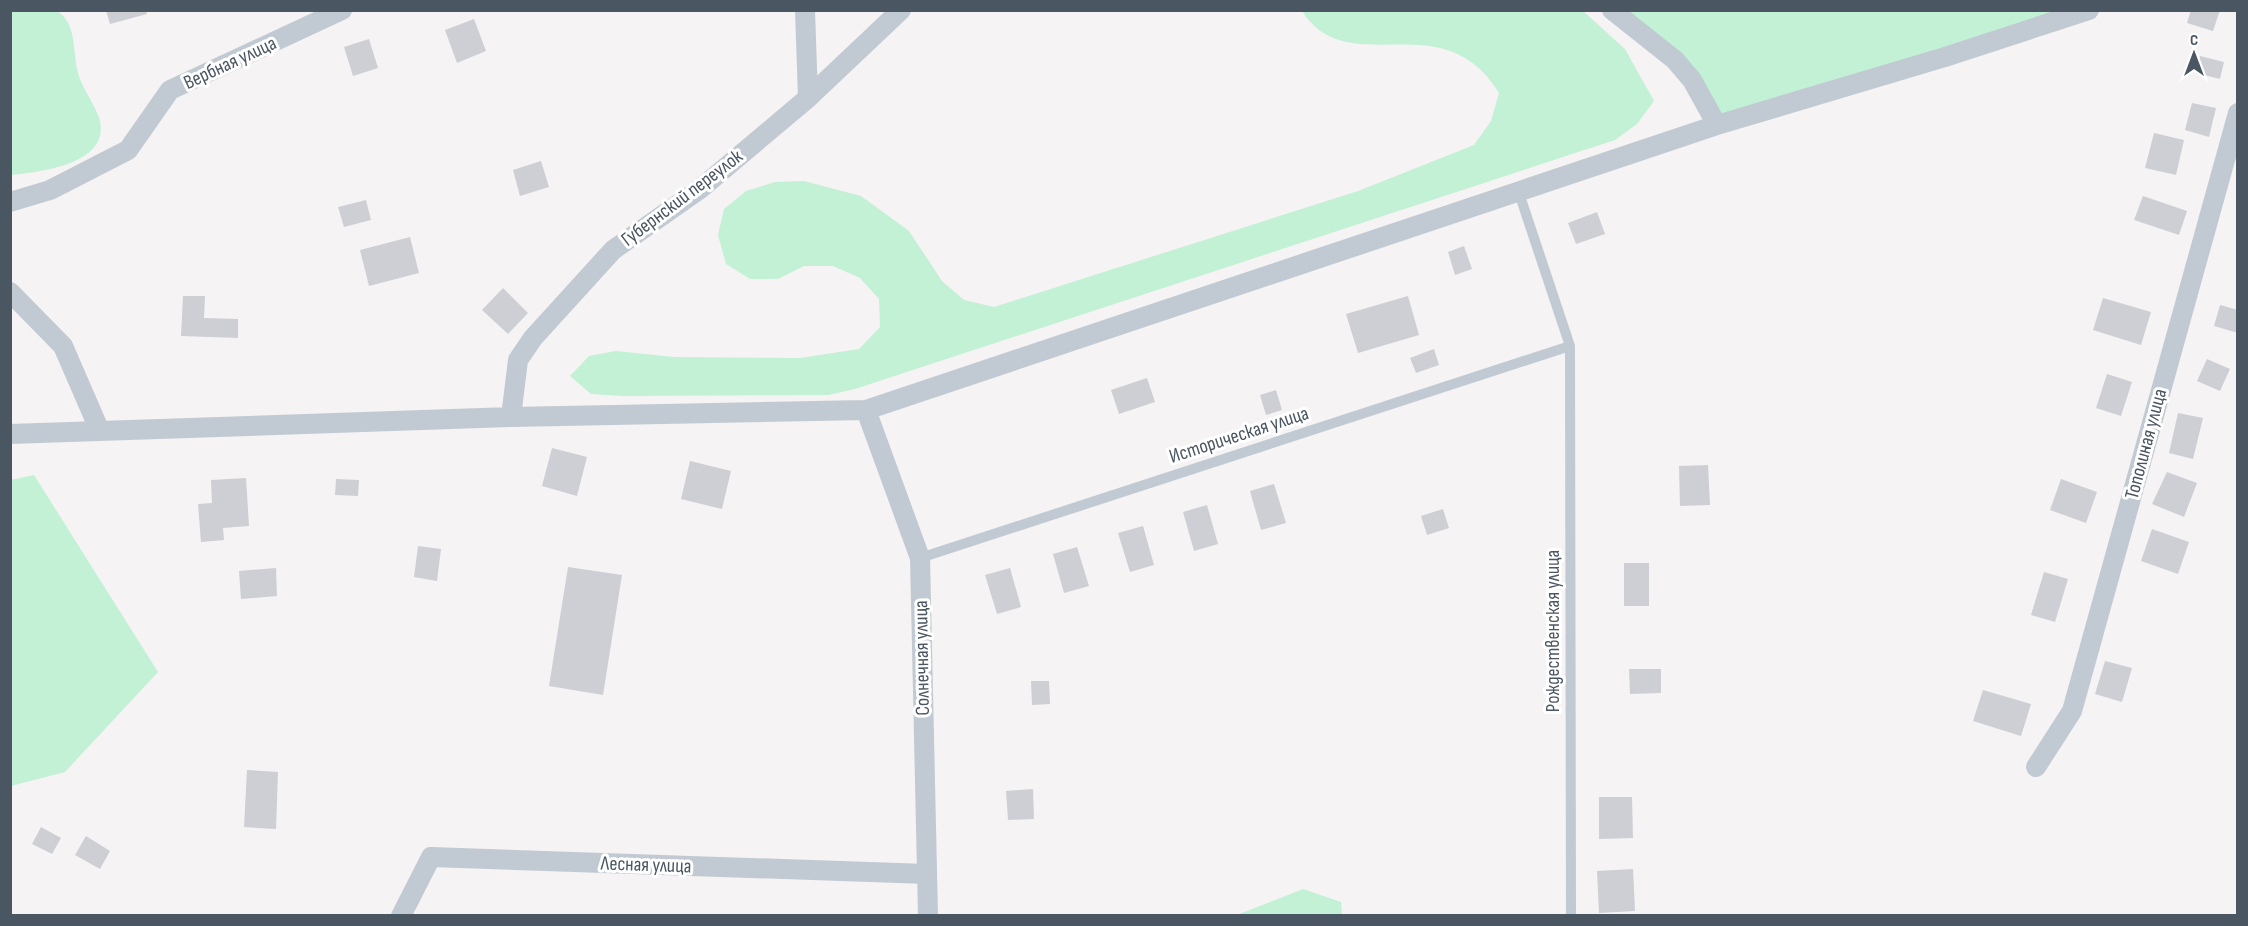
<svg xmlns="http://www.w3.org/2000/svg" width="2248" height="926" font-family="'Sofia Sans Condensed',sans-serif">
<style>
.green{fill:#c3f1d5}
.building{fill:#cdcfd5}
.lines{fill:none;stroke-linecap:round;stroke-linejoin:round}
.lane{stroke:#c1cad2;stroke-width:10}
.street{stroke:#c1cad2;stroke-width:20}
.labels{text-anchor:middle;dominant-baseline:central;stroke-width:6;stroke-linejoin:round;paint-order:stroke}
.street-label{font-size:20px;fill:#4a5661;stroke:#fff}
</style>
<rect width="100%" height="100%" fill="#f5f3f3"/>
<path class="green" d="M 11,10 L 57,11 C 76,22 73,49 77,69 C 80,85 92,100 98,115 C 116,163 42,172 11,175 Z
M 1302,11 L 1583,11 L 1625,49 L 1654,101 L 1637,124 L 1615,140 L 855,389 L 828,395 L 622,396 L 591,394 L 570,376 L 589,356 L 616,351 L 674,357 L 800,358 L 859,349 L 880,327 L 879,299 L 860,278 L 833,266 L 804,266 L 778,279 L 750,279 L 726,264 L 718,235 L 724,209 L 746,191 L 775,182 L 804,181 L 861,196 L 909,231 L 942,281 L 964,300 L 994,307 L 1358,191 L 1474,145 L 1491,121 L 1499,93 C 1442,0 1349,84 1302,11 Z
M 1612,11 L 2089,11 L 1717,125 L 1675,60 Z
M 34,475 L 158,672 L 65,772 L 11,786 L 11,480 Z
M 1303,889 L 1341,902 L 1342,915 L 1237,915 Z"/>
<path class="building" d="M 106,10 L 146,10 L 147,14 L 110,24 Z
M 2191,10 L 2220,10 L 2213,31 L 2187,23 Z
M 474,19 L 486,51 L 457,63 L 445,30 Z
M 369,39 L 378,68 L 353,76 L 344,47 Z
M 2200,56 L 2224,62 L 2220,79 L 2196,73 Z
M 2192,103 L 2216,108 L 2209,137 L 2185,130 Z
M 2154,133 L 2184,140 L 2176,175 L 2145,168 Z
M 541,161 L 549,187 L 520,196 L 513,170 Z
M 2143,196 L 2187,211 L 2179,235 L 2134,220 Z
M 366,200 L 371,220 L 344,227 L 338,207 Z
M 1597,212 L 1605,234 L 1576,244 L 1568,223 Z
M 410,237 L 419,273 L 369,286 L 360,250 Z
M 1464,246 L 1472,269 L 1455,275 L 1448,252 Z
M 503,288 L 528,313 L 508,334 L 482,310 Z
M 183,296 L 205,296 L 204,318 L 238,319 L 238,338 L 181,336 Z
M 1408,296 L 1419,335 L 1358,353 L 1346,314 Z
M 2103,298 L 2151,312 L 2141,345 L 2093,330 Z
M 2220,305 L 2238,310 L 2238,333 L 2214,326 Z
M 1434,349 L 1439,365 L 1416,373 L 1410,358 Z
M 2207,359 L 2230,369 L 2220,391 L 2197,381 Z
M 2107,374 L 2132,382 L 2121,416 L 2096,408 Z
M 1147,378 L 1155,402 L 1119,414 L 1111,390 Z
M 1276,390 L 1282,410 L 1266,415 L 1260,395 Z
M 2178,413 L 2203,418 L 2193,459 L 2169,453 Z
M 552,448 L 587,457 L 577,496 L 542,486 Z
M 690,461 L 731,471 L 722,509 L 681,499 Z
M 1708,465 L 1710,505 L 1680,506 L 1679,466 Z
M 2167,472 L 2197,483 L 2184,517 L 2152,504 Z
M 246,478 L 249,526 L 223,528 L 224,540 L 201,542 L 198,504 L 212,503 L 211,480 Z
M 336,479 L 359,480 L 358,496 L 335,495 Z
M 2061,479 L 2097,492 L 2086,523 L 2050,510 Z
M 1274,484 L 1286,523 L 1261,530 L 1250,491 Z
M 1207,505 L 1218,544 L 1194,551 L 1183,512 Z
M 1443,509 L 1449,528 L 1427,535 L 1421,516 Z
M 1143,526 L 1154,565 L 1130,572 L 1118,533 Z
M 2152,529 L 2189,542 L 2178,574 L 2141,561 Z
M 418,546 L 441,549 L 437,581 L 414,577 Z
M 1077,547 L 1089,586 L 1064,593 L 1053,554 Z
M 1624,563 L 1649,563 L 1649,606 L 1624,606 Z
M 568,567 L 622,575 L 603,695 L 549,686 Z
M 276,568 L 277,596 L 241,599 L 239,571 Z
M 1010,568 L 1021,607 L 997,614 L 985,575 Z
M 2044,572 L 2068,579 L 2055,622 L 2031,615 Z
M 2105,661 L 2132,668 L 2122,702 L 2095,694 Z
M 1629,669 L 1661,669 L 1661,693 L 1630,694 Z
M 1031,681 L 1049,681 L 1050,704 L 1032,705 Z
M 1983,690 L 2031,704 L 2021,736 L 1973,721 Z
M 247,770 L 278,772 L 276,829 L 244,827 Z
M 1033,789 L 1034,819 L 1008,820 L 1006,791 Z
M 1599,797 L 1632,797 L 1633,838 L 1599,839 Z
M 41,827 L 61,838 L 52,854 L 32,844 Z
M 86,836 L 110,851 L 100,869 L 75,855 Z
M 1633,869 L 1635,911 L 1599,913 L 1597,871 Z"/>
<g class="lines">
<path class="lane" d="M 1518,190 L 1570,346 L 1571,916
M 920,558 L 1570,346"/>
<path class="street" d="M 805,10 L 808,98
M 1612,10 L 1675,60 L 1692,80 L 1717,125
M 10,202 L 50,190 L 128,150 L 170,90 L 342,10
M 10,292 L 63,346 L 99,429
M 866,410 L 920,558 L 928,916
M 511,417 L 518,360 L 533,338 L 613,250 L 700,189 L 808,98 L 901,10
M 10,434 L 511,417 L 866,410 L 1717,125 L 1945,57 L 2089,10
M 2036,767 L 2072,711 L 2238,113
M 401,916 L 431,857 L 927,874"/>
</g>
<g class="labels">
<g class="street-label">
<text transform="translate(230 63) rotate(-25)">Вербная улица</text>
<text transform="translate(682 198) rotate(-37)">Губернский переулок</text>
<text transform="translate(1239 435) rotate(-18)">Историческая улица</text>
<text transform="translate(2146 444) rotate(-75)">Тополиная улица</text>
<text transform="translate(1553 631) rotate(-90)">Рождественская улица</text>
<text transform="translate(922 658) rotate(-91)">Солнечная улица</text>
<text transform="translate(646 865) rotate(2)">Лесная улица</text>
</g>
</g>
<rect width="2248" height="926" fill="none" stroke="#4a5661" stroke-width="24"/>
<g transform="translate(2194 54)" stroke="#ffffff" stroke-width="4.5" paint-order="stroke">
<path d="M0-4.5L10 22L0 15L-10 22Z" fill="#4a5661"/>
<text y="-9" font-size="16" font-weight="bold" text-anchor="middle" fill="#4a5661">С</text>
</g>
</svg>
